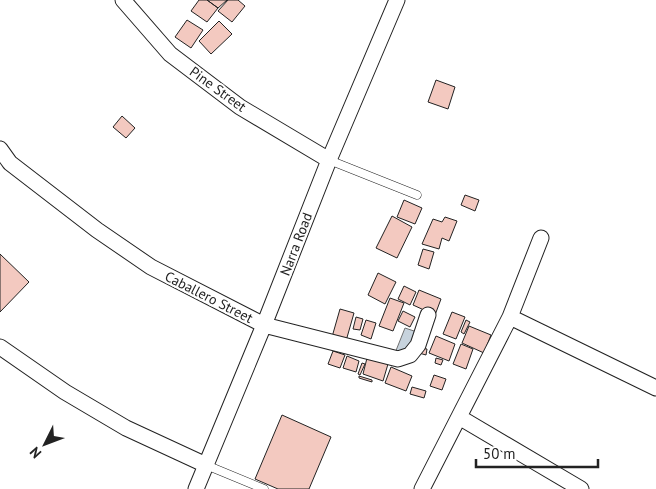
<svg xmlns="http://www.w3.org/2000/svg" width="656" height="489" font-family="'PT Sans',sans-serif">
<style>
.water{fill:#c7d3dd;stroke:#6f6f6f}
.building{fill:#f3c9c0;stroke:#222}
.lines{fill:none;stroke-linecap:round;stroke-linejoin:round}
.lane-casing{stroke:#222;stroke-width:9}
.street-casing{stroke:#222;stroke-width:17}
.lane{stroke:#fff;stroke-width:8}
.street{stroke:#fff;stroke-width:15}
.labels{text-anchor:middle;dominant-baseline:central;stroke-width:4;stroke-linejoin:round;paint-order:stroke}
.street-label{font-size:14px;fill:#222;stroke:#fff}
</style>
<rect width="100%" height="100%" fill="#fff"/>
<path class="water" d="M 405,328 L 417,332 L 408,358 L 395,353 Z"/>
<path class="building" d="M 199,0 L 207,0 L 218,8 L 207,22 L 191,11 Z
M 207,0 L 227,0 L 218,8 Z
M 228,0 L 238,0 L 245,6 L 232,22 L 218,11 Z
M 187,20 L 203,30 L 191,48 L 175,37 Z
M 219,21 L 232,34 L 211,54 L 199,41 Z
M 436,80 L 455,87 L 448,109 L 428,102 Z
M 122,116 L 135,128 L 126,138 L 113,127 Z
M 465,195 L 479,200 L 475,211 L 461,205 Z
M 404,200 L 422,208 L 415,224 L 397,217 Z
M 392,216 L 412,227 L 397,258 L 376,248 Z
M 445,217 L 457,221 L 449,241 L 442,238 L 439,249 L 422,244 L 433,219 L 442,222 Z
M 423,249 L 434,252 L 429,269 L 418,265 Z
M 0,254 L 29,282 L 0,312 Z
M 378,273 L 396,282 L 385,304 L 368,295 Z
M 404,286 L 416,292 L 410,305 L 398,299 Z
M 419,290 L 441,299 L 435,315 L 413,305 Z
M 390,298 L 404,303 L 393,331 L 379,326 Z
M 340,309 L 354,313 L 346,341 L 332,337 Z
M 403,311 L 415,317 L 410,327 L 398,321 Z
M 452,312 L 465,317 L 456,339 L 443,334 Z
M 356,317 L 363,319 L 360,330 L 353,329 Z
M 366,320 L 376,323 L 371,339 L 361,335 Z
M 466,320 L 470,322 L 464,334 L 461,332 Z
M 469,326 L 491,335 L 484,353 L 462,343 Z
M 436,336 L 455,344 L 449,361 L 429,353 Z
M 461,344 L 473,349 L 466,369 L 453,364 Z
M 420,348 L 427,349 L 426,355 L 419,353 Z
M 333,351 L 345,355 L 340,368 L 328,364 Z
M 347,356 L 359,361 L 356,372 L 343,368 Z
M 367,358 L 388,364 L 383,381 L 363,374 Z
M 436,358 L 443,360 L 441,365 L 435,363 Z
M 362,363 L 365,364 L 360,375 L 358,374 Z
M 391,367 L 412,376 L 406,391 L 385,383 Z
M 434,375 L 446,379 L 442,390 L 430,386 Z
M 359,376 L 372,380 L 372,382 L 359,378 Z
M 412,387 L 426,391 L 424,398 L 410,394 Z
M 282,415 L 331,437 L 309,489 L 278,489 L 255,479 Z"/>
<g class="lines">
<g class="lane-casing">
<path id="lane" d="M 329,160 L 417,195
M 206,465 L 264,489"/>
</g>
<g class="street-casing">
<path id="street" d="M 123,0 L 170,54 L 240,107 L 329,160
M 0,149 L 10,163 L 97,230 L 151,267 L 264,325 L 398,359 L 410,355 L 418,345 L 428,315
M 510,317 L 656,388
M 0,347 L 65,392 L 126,428 L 206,465
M 459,417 L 581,489
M 196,489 L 264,325 L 329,160 L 397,0
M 422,489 L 510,317 L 541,238"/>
</g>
<use href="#lane" class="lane"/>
<use href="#street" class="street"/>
</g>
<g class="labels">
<g class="street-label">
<text transform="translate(218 89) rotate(36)">Pine Street</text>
<text transform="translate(296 244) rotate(-69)">Narra Road</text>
<text transform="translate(209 297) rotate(27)">Caballero Street</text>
</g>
</g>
<g transform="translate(45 444) rotate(228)" stroke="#ffffff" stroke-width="4" paint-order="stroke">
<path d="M0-4L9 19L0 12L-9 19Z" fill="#222222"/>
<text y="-8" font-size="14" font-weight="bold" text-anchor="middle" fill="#222222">N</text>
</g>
<path d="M476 459v8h122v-8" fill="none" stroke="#222222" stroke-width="2.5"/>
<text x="483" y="459" font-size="15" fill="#222222" stroke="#ffffff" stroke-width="4" paint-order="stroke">50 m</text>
</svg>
